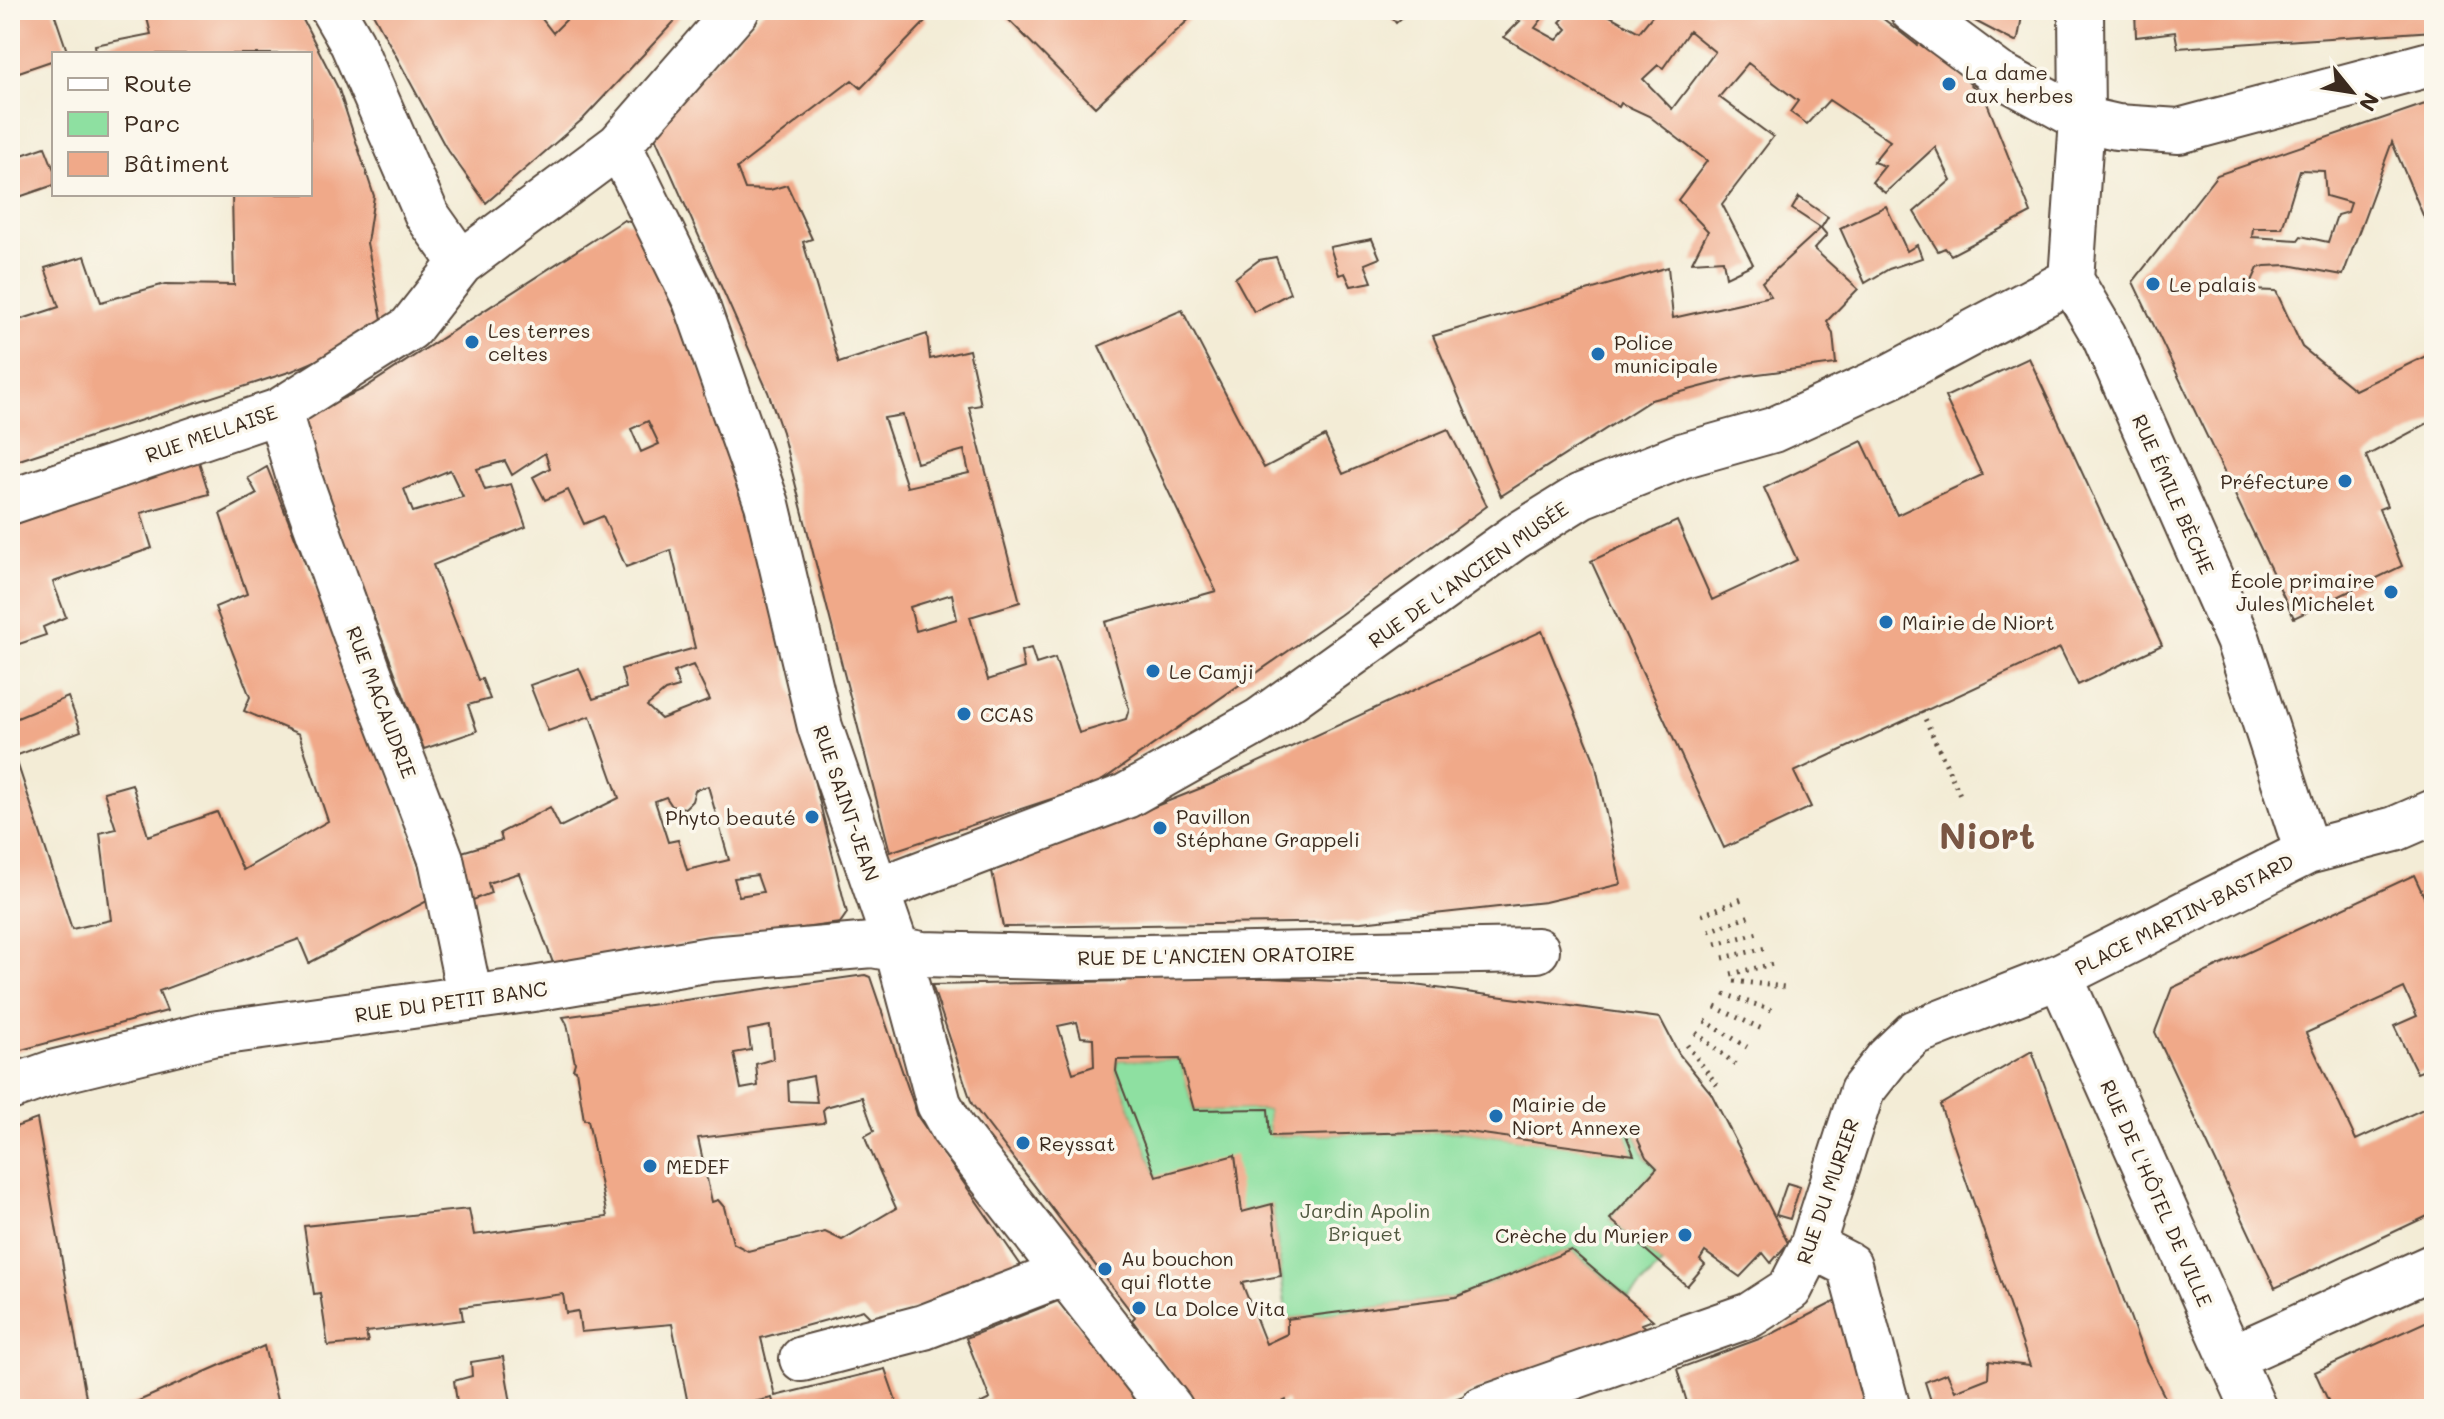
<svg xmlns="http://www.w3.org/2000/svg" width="2444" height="1419" font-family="Mali,sans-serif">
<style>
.green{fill:#8ee0a1;stroke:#648560;stroke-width:2}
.building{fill:#f0a989;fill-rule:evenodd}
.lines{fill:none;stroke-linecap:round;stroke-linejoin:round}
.street-casing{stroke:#57473a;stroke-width:48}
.path{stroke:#57473a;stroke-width:5;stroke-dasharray:2 6;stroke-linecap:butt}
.street{stroke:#fff;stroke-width:44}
.poi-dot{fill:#1f6fb2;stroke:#fbf7ec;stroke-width:3}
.labels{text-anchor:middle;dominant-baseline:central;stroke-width:7;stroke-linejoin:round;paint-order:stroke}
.poi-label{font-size:20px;fill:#3b2a1e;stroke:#fbf7ec;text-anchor:start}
.street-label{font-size:20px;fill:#3b2a1e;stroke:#fbf7ec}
.park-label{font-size:20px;fill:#50583f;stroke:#fbf7ec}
.town-label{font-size:36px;font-weight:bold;fill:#7a5643;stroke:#fbf7ec}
</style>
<rect width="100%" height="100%" fill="#fbf7ec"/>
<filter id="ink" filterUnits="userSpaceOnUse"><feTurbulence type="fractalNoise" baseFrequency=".0125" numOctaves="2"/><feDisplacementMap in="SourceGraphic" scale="16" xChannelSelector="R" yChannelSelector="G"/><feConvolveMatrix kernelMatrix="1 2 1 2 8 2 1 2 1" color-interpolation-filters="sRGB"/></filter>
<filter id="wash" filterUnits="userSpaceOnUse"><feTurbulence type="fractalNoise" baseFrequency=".006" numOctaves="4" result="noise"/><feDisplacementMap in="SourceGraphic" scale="32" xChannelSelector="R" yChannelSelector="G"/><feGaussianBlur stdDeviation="1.8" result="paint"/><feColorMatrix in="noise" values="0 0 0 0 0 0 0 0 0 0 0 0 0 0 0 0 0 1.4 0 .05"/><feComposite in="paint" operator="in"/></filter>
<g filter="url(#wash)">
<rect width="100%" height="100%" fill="#f3ecd6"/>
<path class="green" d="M 1180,1059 L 1194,1110 L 1268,1109 L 1270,1136 L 1461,1131 L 1633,1154 L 1624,1130 L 1632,1127 L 1645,1157 L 1657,1168 L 1610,1219 L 1662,1264 L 1629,1298 L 1571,1250 L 1456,1297 L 1287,1319 L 1272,1205 L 1242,1212 L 1156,1176 L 1116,1071 L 1117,1060 Z"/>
<g id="blocks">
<path class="building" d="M 10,10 L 53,10 L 68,54 L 54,54 L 54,60 L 10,75 Z
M 145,10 L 298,10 L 339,90 L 374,196 L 367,243 L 383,324 L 346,348 L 292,371 L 10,463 L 10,308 L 16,321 L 59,307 L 45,268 L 85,256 L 101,302 L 165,284 L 234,285 L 232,194 L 310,194 L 310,54 L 96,54 L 95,45 L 151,34 Z
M 371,10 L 544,10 L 539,15 L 553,33 L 572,14 L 575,18 L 583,10 L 685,10 L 584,118 L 486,203 L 445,146 Z
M 765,10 L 916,10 L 927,20 L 861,88 L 852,80 L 737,168 L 745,189 L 770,190 L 787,185 L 812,239 L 803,242 L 839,363 L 927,334 L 930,359 L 969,350 L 981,405 L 969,407 L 1020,602 L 970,617 L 988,680 L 1024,668 L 1021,651 L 1031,648 L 1036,664 L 1055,658 L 1079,733 L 1126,719 L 1129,709 L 1105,622 L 1216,591 L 1099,346 L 1182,310 L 1264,468 L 1325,436 L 1343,474 L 1448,429 L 1487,506 L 1340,615 L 1097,784 L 890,852 L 782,432 L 768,392 L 650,126 ZM 903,415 L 917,463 L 964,450 L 969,473 L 907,487 L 884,418 ZM 952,594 L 957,619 L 916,631 L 910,607 Z
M 999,10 L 1199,10 L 1095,107 Z
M 1386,10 L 1410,10 L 1396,23 Z
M 1498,10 L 1549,10 L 1535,28 L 1557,40 L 1567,29 L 1560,22 L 1571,10 L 1609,10 L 1606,14 L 1639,32 L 1657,10 L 1872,10 L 1917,45 L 1922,38 L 1985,98 L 2031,213 L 1951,255 L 1945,248 L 1938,251 L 1914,212 L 1951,180 L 1935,147 L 1885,193 L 1872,182 L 1885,166 L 1873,162 L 1890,141 L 1829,100 L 1807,124 L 1790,112 L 1798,101 L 1748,63 L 1719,97 L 1773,137 L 1722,204 L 1753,264 L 1726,277 L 1723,260 L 1692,262 L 1708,231 L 1678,200 L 1707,161 L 1649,116 L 1621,103 L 1619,107 L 1504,37 L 1520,21 ZM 1689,31 L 1715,52 L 1672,109 L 1643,79 L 1658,65 L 1663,68 Z
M 1954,10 L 2023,10 L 2018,39 L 2015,42 Z
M 2135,10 L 2434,10 L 2434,31 L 2178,48 L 2175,32 L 2136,37 Z
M 2434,101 L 2434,241 L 2392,142 L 2343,275 L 2288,265 L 2265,266 L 2258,268 L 2248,290 L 2276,291 L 2302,347 L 2355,390 L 2434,352 L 2434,420 L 2366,456 L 2387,506 L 2379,509 L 2402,566 L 2294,618 L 2133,282 L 2217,175 ZM 2300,170 L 2324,171 L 2326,196 L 2351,203 L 2348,212 L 2337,215 L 2328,242 L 2301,236 L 2298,240 L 2252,237 L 2253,228 L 2282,228 Z
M 45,147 L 54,170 L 54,185 L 10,200 L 10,159 Z
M 1799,197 L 1828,217 L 1821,228 L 1792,209 Z
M 1886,206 L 1907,251 L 1917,245 L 1922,258 L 1889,269 L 1865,283 L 1840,228 Z
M 624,220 L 635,224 L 728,431 L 847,913 L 840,923 L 691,943 L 555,968 L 519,873 L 488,883 L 491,893 L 468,902 L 455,854 L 502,840 L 500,833 L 550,807 L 560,827 L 619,798 L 590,716 L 548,731 L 530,685 L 579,668 L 593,699 L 626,688 L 621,669 L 695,648 L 671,550 L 626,567 L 603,516 L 584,524 L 568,490 L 545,500 L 533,477 L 550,468 L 545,453 L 512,475 L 505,461 L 477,469 L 485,490 L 511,484 L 526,527 L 433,565 L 478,680 L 482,679 L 490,699 L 468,705 L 477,731 L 424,749 L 298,419 L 363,389 ZM 648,421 L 659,444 L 641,452 L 631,429 ZM 450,470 L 463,497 L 413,512 L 404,489 ZM 693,665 L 710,700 L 661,719 L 647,706 L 665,691 L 679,687 L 674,672 ZM 708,786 L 729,860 L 687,870 L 678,840 L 668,842 L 655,801 L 666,797 L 672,806 L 685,808 L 692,801 L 695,790 ZM 757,875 L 763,892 L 739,896 L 734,878 Z
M 1821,228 L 1827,235 L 1814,249 L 1858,289 L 1827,321 L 1833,334 L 1836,364 L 1742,376 L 1651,400 L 1501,496 L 1433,336 L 1668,267 L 1673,318 L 1771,296 L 1762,282 Z
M 1372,239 L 1380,258 L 1365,264 L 1372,282 L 1351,286 L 1345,273 L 1339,275 L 1330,247 Z
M 1276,257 L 1290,293 L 1254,312 L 1235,278 L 1259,260 Z
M 2029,358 L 2162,645 L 2078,685 L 2060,648 L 1794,772 L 1811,807 L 1724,848 L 1591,561 L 1677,521 L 1712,600 L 1797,560 L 1764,488 L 1862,441 L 1897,515 L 1982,475 L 1945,397 Z
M 196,452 L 209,494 L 141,513 L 152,548 L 53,582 L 66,617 L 43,627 L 46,635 L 10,647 L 10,512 Z
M 267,467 L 397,794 L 429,900 L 309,963 L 299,939 L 159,991 L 167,1011 L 10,1053 L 10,721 L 68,697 L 81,731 L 15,756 L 72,929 L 111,920 L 100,833 L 116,829 L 104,792 L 132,784 L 148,836 L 217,812 L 243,870 L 328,821 L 299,734 L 244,711 L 250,697 L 215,607 L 247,594 L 220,514 L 257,494 L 248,478 Z
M 1542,631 L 1595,762 L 1621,884 L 1545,902 L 1361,922 L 1003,927 L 992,871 L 1209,785 Z
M 2414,875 L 2434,918 L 2434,1084 L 2427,1069 L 2417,1073 L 2394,1026 L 2417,1016 L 2404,988 L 2306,1033 L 2356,1140 L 2434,1104 L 2434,1213 L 2275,1288 L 2155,1032 L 2172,988 Z
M 1130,972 L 1407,984 L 1660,1018 L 1679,1054 L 1711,1093 L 1788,1243 L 1771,1263 L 1763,1253 L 1740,1277 L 1705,1252 L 1700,1260 L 1705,1265 L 1687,1286 L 1610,1219 L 1657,1168 L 1646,1157 L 1632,1127 L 1624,1130 L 1634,1155 L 1461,1131 L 1270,1136 L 1268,1109 L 1194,1110 L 1180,1059 L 1117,1060 L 1116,1071 L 1156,1176 L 1235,1155 L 1242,1212 L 1272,1204 L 1281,1276 L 1242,1283 L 1266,1344 L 1287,1334 L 1287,1319 L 1456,1297 L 1571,1250 L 1653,1320 L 1642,1324 L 1650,1331 L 1519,1374 L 1430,1409 L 1290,1409 L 1286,1400 L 1268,1409 L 1197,1409 L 1132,1320 L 1135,1317 L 972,1104 L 932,985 L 1126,981 ZM 1077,1022 L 1081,1037 L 1093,1038 L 1094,1066 L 1073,1073 L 1058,1026 Z
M 865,975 L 870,977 L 918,1117 L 1027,1274 L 874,1321 L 863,1310 L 761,1338 L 775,1396 L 885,1369 L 899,1409 L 775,1409 L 772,1398 L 721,1409 L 689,1409 L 672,1324 L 581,1332 L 578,1311 L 566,1313 L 563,1294 L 461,1307 L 463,1320 L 366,1332 L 368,1342 L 328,1346 L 320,1293 L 314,1294 L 304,1226 L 469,1209 L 474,1235 L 607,1217 L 588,1120 L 584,1120 L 576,1070 L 573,1069 L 575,1063 L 567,1024 L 563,1017 ZM 770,1026 L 773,1059 L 756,1064 L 758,1086 L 741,1089 L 734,1053 L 751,1050 L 748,1030 ZM 813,1076 L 817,1102 L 789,1101 L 788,1081 ZM 862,1097 L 874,1131 L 865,1136 L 867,1143 L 896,1208 L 842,1240 L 825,1232 L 748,1251 L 733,1243 L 724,1207 L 718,1200 L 712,1202 L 698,1138 L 822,1123 L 825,1121 L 823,1110 L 826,1107 Z
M 2032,1051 L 2146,1360 L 2171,1409 L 1911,1409 L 1931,1401 L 1925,1382 L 1947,1373 L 1955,1391 L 1988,1378 L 1989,1361 L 2030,1366 L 1940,1105 Z
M 37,1119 L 51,1198 L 88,1409 L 10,1409 L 10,1129 Z
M 1787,1183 L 1800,1187 L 1790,1219 L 1776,1215 Z
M 1842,1298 L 1876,1409 L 1689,1409 L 1677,1369 L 1770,1335 Z
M 1058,1301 L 1115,1370 L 1140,1409 L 969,1409 L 990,1399 L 966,1338 Z
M 2434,1318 L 2434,1409 L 2332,1409 L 2315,1372 Z
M 264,1346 L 279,1409 L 113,1409 L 134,1403 Z
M 503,1357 L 512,1409 L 458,1409 L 454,1381 L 472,1376 L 471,1362 Z"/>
</g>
</g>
<g filter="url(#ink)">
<use href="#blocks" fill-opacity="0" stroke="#57473a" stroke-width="2"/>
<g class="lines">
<g class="street-casing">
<path id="street" d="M 333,10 L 352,43 L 427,215 L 461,263
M 1912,10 L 1997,73 L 2082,119 L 2117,127 L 2179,131 L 2434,63
M 619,145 L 695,300 L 767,504 L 820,727 L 897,949 L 939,1104 L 953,1129 L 1171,1409
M 2071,280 L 2104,336 L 2238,640 L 2307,852
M 2071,280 L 2082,119 L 2081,10
M 279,411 L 298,475 L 370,675 L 441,859 L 470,998
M 10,502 L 279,411 L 410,328 L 461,263 L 619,145 L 737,10
M 878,890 L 1126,796 L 1259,721 L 1515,537 L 1581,496 L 1681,456 L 1773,430 L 1891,376 L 2071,280
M 2060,976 L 2254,1409
M 10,1088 L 55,1072 L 211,1034 L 533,989 L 711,959 L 872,945 L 922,954 L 1089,958 L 1537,950
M 1812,1246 L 1849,1265 L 1888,1409
M 2230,1358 L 2434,1266
M 802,1359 L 924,1327 L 1065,1273
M 1482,1409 L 1750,1315 L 1790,1289 L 1812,1246 L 1862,1091 L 1888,1058 L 1914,1033 L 2060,976 L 2307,852 L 2395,829 L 2434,812"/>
</g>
<path class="path" d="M 1922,712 L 1962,799
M 1702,915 L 1742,899
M 1709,931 L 1750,916
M 1716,944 L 1758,933
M 1723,958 L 1766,948
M 1731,974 L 1773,964
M 1734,981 L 1785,987
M 1724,994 L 1775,1011
M 1715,1007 L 1762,1029
M 1705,1021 L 1747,1047
M 1696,1033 L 1735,1064
M 1687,1045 L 1717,1085"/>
<use href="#street" class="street"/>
</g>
</g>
<g class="poi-dot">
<circle cx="1949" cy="84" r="8"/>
<circle cx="2153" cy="284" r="8"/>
<circle cx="472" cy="342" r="8"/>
<circle cx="1598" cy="354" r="8"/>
<circle cx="2345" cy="481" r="8"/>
<circle cx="2391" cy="592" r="8"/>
<circle cx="1886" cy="622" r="8"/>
<circle cx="1153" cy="671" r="8"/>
<circle cx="964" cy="714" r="8"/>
<circle cx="812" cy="817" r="8"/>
<circle cx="1160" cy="828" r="8"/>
<circle cx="1496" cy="1116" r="8"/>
<circle cx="1023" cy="1143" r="8"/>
<circle cx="650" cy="1166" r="8"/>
<circle cx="1685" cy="1235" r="8"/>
<circle cx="1105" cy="1269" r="8"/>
<circle cx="1139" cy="1308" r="8"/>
</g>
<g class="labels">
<g class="poi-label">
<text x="1965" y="72">La dame<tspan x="1965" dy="23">aux herbes</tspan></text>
<text x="2169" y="284">Le palais</text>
<text x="488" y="330">Les terres<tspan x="488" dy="23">celtes</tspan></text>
<text x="1614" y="342">Police<tspan x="1614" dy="23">municipale</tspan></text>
<text x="2329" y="481" text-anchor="end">Préfecture</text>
<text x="2375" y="580" text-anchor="end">École primaire<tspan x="2375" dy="23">Jules Michelet</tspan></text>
<text x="1902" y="622">Mairie de Niort</text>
<text x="1169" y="671">Le Camji</text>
<text x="980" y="714">CCAS</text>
<text x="1176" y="816">Pavillon<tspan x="1176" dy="23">Stéphane Grappeli</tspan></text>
<text x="796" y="817" text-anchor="end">Phyto beauté</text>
<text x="1512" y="1104">Mairie de<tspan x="1512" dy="23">Niort Annexe</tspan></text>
<text x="1039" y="1143">Reyssat</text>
<text x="666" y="1166">MEDEF</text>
<text x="1669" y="1235" text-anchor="end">Crèche du Murier</text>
<text x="1121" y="1258">Au bouchon<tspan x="1121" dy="23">qui flotte</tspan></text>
<text x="1155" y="1308">La Dolce Vita</text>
</g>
<g class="street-label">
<text transform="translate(211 433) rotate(-19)">RUE MELLAISE</text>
<text transform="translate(2174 494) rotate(66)">RUE ÉMILE BÈCHE</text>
<text transform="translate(1468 574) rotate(-35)">RUE DE L'ANCIEN MUSÉE</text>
<text transform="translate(382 702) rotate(69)">RUE MACAUDRIE</text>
<text transform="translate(847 803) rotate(71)">RUE SAINT-JEAN</text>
<text transform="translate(2184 914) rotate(-27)">PLACE MARTIN-BASTARD</text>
<text transform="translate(1216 955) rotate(-1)">RUE DE L'ANCIEN ORATOIRE</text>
<text transform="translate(451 1001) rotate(-8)">RUE DU PETIT BANC</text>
<text transform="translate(1827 1191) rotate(-71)">RUE DU MURIER</text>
<text transform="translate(2157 1193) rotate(66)">RUE DE L'HÔTEL DE VILLE</text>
</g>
<g class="park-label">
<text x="1365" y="1210">Jardin Apolin<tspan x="1365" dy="23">Briquet</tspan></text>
</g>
<g class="town-label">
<text x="1987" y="834">Niort</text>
</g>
</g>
<rect width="2444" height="1419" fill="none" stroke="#fbf7ec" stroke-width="40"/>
<rect x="52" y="52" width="260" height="144" fill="#fbf7ec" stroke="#aea59a" stroke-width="2"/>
<rect x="68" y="78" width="40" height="12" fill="#ffffff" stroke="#aea59a" stroke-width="2"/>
<text x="124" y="92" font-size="24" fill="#3b2a1e">Route</text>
<rect x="68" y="112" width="40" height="24" fill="#8ee0a1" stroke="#aea59a" stroke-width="2"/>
<text x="124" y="132" font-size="24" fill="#3b2a1e">Parc</text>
<rect x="68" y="152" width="40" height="24" fill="#f0a989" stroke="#aea59a" stroke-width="2"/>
<text x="124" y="172" font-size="24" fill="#3b2a1e">Bâtiment</text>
<g transform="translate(2352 92) rotate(120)" stroke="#fbf7ec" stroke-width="6" paint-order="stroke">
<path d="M0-6L14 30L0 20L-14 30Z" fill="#3b2a1e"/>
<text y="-12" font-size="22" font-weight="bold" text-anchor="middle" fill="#3b2a1e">N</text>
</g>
</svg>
